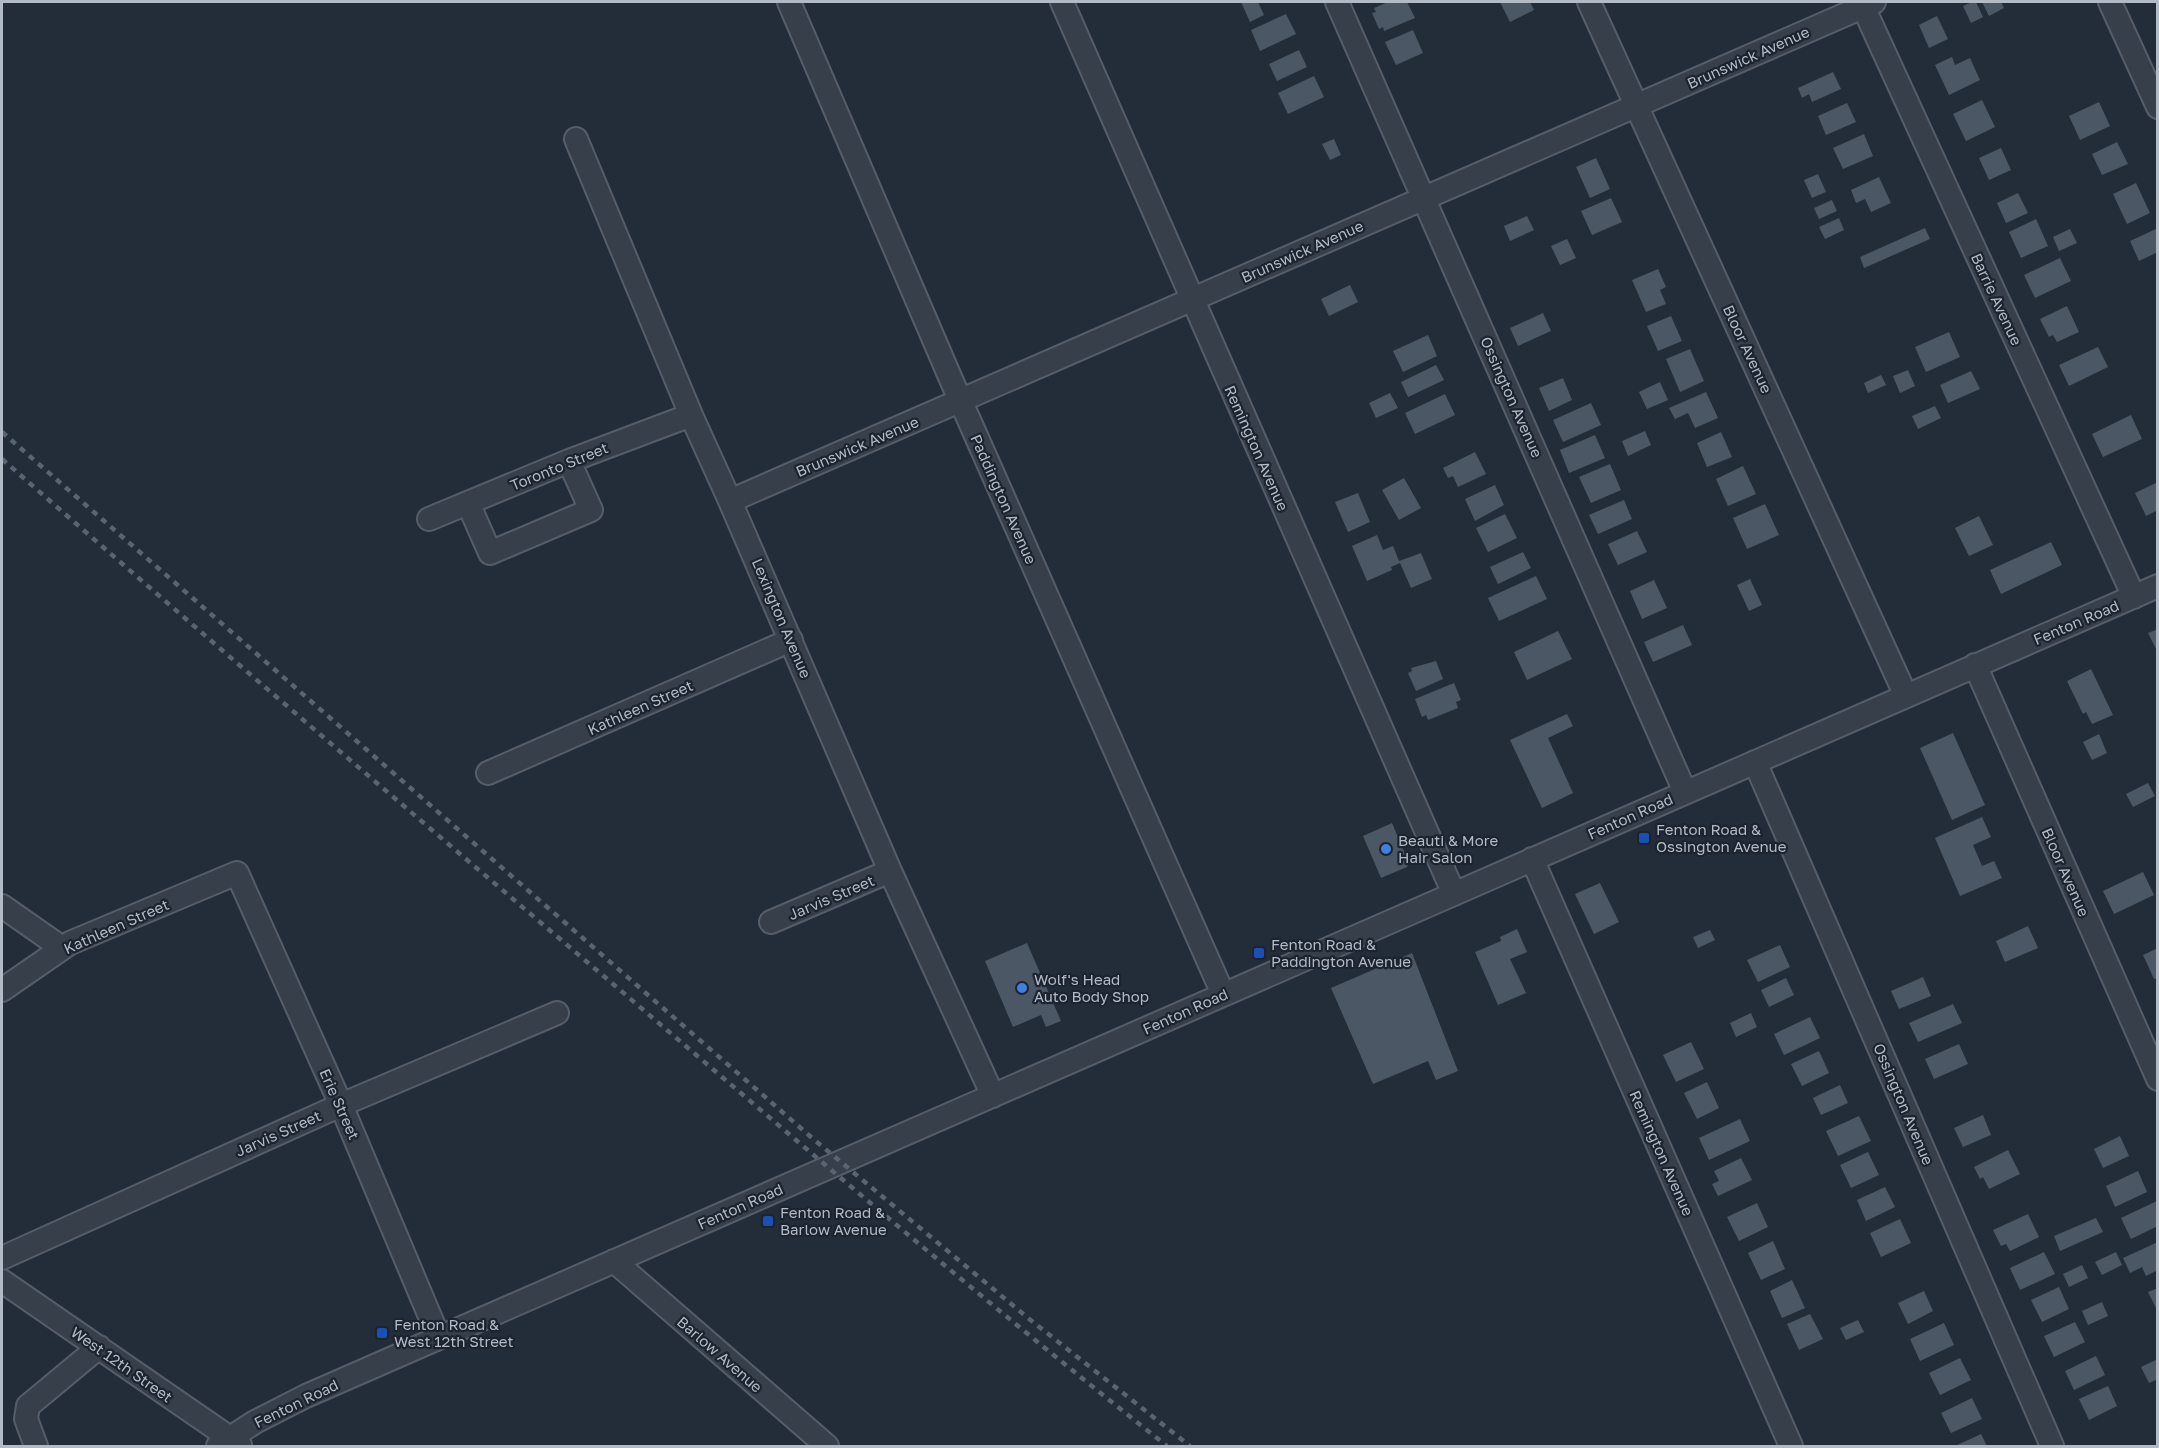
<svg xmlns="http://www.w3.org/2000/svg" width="2159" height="1448" font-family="'Golos Text',sans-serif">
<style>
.building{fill:#4c5765}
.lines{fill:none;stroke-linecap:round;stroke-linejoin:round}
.minor-casing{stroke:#555d68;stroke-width:26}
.minor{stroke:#373f4a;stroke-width:22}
.rail{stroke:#596371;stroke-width:4.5;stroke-dasharray:6 6;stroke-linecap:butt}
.transit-dot{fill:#1a4fb4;stroke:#1c242f;stroke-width:2}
.shop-dot{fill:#3f7fe0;stroke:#1c242f;stroke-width:2}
.labels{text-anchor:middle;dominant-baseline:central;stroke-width:4.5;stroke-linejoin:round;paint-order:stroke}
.street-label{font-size:15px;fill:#b2bac6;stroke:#1c242f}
.poi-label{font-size:15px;fill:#b2bac6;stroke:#1c242f;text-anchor:start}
</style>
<rect width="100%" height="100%" fill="#232d3a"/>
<path class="building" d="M 1241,2 L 1258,2 L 1264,15 L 1250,22 Z
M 1388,2 L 1407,2 L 1415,18 L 1384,31 L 1383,27 L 1379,29 L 1372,13 L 1376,12 L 1374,8 Z
M 1500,2 L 1530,2 L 1534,10 L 1510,22 Z
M 1972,2 L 1976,2 L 1983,17 L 1971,23 L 1963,6 Z
M 1982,2 L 2001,2 L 2004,8 L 1989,16 Z
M 1286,14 L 1296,34 L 1260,51 L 1251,30 Z
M 1937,16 L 1948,39 L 1929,48 L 1919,25 Z
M 1413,30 L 1423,53 L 1396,65 L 1385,42 Z
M 1299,50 L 1307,67 L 1277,81 L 1269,64 Z
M 1952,57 L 1955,65 L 1970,58 L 1980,80 L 1949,95 L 1935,65 Z
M 1833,72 L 1841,89 L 1812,102 L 1809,94 L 1802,98 L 1798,88 Z
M 1314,76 L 1324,97 L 1288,114 L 1278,93 Z
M 1982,100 L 1995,127 L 1966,141 L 1953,114 Z
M 2099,102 L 2110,126 L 2080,140 L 2069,116 Z
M 1847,103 L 1856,122 L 1826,135 L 1818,116 Z
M 1864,134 L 1873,156 L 1843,169 L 1833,148 Z
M 1334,139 L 1341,155 L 1330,160 L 1322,144 Z
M 2117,142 L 2128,164 L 2102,175 L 2092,154 Z
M 2001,148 L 2011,170 L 1989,180 L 1979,158 Z
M 1596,158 L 1610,189 L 1590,198 L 1576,167 Z
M 1818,174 L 1826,192 L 1812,198 L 1804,180 Z
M 1879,177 L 1891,203 L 1871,212 L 1865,199 L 1856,203 L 1851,190 Z
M 2136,183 L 2150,213 L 2127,224 L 2113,194 Z
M 2018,193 L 2028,213 L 2006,223 L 1997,203 Z
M 1611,198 L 1622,222 L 1592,235 L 1581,211 Z
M 1832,200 L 1837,211 L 1819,219 L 1814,208 Z
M 1527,216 L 1534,230 L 1510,241 L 1504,226 Z
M 1839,218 L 1844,230 L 1825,239 L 1819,227 Z
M 2036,219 L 2048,246 L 2021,258 L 2009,232 Z
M 1925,228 L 1930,239 L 1864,268 L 1860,257 Z
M 2158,228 L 2158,252 L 2139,261 L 2130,241 Z
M 2070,229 L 2077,243 L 2059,251 L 2053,237 Z
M 1567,239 L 1576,258 L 1560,265 L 1551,246 Z
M 2060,258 L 2071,281 L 2035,298 L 2024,275 Z
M 1658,269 L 1666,287 L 1660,290 L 1666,304 L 1646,312 L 1632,280 Z
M 1350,285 L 1358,302 L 1329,316 L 1321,299 Z
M 2067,306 L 2079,332 L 2057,342 L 2053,335 L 2049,337 L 2040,319 Z
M 1543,313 L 1551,331 L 1518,346 L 1510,328 Z
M 1671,316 L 1682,341 L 1658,351 L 1647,326 Z
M 1949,332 L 1960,357 L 1926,372 L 1915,347 Z
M 1428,335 L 1437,356 L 1403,372 L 1393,351 Z
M 2098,347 L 2108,367 L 2069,386 L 2059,365 Z
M 1690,349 L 1704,381 L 1680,392 L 1666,359 Z
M 1436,365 L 1444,380 L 1408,397 L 1401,382 Z
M 1908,370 L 1915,386 L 1900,393 L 1893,376 Z
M 1971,371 L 1980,389 L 1948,403 L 1940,385 Z
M 1881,375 L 1886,385 L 1868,393 L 1864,383 Z
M 1563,378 L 1572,400 L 1549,411 L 1539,388 Z
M 1660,382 L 1668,400 L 1647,409 L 1639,392 Z
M 1706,392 L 1718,418 L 1695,428 L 1688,413 L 1675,419 L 1669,408 Z
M 1390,393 L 1398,408 L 1376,418 L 1369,403 Z
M 1445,394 L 1455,415 L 1415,434 L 1405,413 Z
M 1591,403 L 1601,425 L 1563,442 L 1553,420 Z
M 1935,406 L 1941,418 L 1918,429 L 1912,416 Z
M 2131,415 L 2142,439 L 2103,457 L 2092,434 Z
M 1645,431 L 1651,445 L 1628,456 L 1622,441 Z
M 1721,432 L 1732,457 L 1707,467 L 1697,443 Z
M 1595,435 L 1605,458 L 1569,473 L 1560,450 Z
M 1475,452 L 1486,474 L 1458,487 L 1453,476 L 1448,478 L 1443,468 Z
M 1610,464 L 1621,490 L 1591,503 L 1579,477 Z
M 1743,466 L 1756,494 L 1728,506 L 1716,479 Z
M 1404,478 L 1421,508 L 1399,520 L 1382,490 Z
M 2158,482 L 2158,510 L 2146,516 L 2135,493 Z
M 1495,485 L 1504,505 L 1475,521 L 1465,499 Z
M 1358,493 L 1370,522 L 1348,532 L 1335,502 Z
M 1624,500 L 1632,519 L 1598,534 L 1589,515 Z
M 1765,504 L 1779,535 L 1747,549 L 1733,518 Z
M 1505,514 L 1517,538 L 1488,552 L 1476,528 Z
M 1979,516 L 1993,545 L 1969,556 L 1955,528 Z
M 1637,531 L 1647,552 L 1618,565 L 1608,544 Z
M 1377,535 L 1383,550 L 1393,546 L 1399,561 L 1421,553 L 1432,579 L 1411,588 L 1400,563 L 1391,567 L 1392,570 L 1367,581 L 1352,546 Z
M 2051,542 L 2062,565 L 2001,594 L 1990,570 Z
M 1523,552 L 1531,568 L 1498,584 L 1490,567 Z
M 1536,576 L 1547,599 L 1499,621 L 1488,598 Z
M 1750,579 L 1762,605 L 1749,611 L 1737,585 Z
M 1654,580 L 1667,608 L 1642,619 L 1630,591 Z
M 1683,625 L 1692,645 L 1653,662 L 1644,642 Z
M 2158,629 L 2158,653 L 2148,633 Z
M 1558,631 L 1572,659 L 1527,680 L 1514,652 Z
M 1436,661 L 1443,679 L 1416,691 L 1408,673 L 1412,671 L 1411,668 Z
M 2091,669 L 2113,715 L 2092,724 L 2086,712 L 2083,714 L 2067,681 Z
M 1454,683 L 1461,700 L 1456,702 L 1458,708 L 1428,720 L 1426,715 L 1422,717 L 1415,699 Z
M 1567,714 L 1573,726 L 1548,738 L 1573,793 L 1542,808 L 1510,740 Z
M 1953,733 L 1985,805 L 1952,820 L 1920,748 Z
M 2099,734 L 2107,753 L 2092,760 L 2083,742 Z
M 2148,783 L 2155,796 L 2133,807 L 2126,794 Z
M 1982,817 L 1991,837 L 1973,845 L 1982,866 L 1994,861 L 2002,878 L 1960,896 L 1935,838 Z
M 1392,823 L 1409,863 L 1407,867 L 1381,878 L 1363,836 Z
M 2143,872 L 2154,895 L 2114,914 L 2103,891 Z
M 1600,883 L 1619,922 L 1594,934 L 1575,894 Z
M 2028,926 L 2038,948 L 2005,962 L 1996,941 Z
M 1517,929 L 1527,952 L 1510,959 L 1526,993 L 1498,1005 L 1475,952 L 1501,941 L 1500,937 Z
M 1710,930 L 1715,940 L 1698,948 L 1693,937 Z
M 1027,943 L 1061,1021 L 1046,1027 L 1041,1015 L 1013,1027 L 985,961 Z
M 1780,945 L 1790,967 L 1758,982 L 1747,960 Z
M 2158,948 L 2158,978 L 2154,979 L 2143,955 Z
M 1412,953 L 1458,1071 L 1436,1080 L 1428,1061 L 1373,1084 L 1331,988 Z
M 1923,977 L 1931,996 L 1899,1009 L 1891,991 Z
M 1786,978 L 1794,995 L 1769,1007 L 1761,990 Z
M 1953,1004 L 1962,1023 L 1918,1042 L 1909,1023 Z
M 1751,1013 L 1757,1027 L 1736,1037 L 1730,1023 Z
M 1810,1017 L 1820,1038 L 1784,1055 L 1774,1034 Z
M 1691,1042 L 1704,1069 L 1676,1082 L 1663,1055 Z
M 1959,1044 L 1968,1064 L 1934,1079 L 1925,1059 Z
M 1819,1051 L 1829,1073 L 1802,1086 L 1791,1064 Z
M 1707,1082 L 1719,1108 L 1697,1119 L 1684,1093 Z
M 1840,1085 L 1848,1103 L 1821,1115 L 1813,1098 Z
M 1983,1115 L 1991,1135 L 1963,1147 L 1954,1128 Z
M 1859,1116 L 1871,1141 L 1838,1156 L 1826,1131 Z
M 1740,1119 L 1750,1141 L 1709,1160 L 1699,1138 Z
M 2120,1136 L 2129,1156 L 2103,1168 L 2094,1149 Z
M 2008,1150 L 2020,1174 L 1989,1189 L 1983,1177 L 1980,1179 L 1974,1167 Z
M 1868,1152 L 1879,1175 L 1851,1188 L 1840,1165 Z
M 1741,1158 L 1752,1180 L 1718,1196 L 1712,1184 L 1719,1181 L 1714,1171 Z
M 2138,1171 L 2147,1192 L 2115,1207 L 2106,1186 Z
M 1885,1187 L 1895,1207 L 1866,1221 L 1857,1200 Z
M 2157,1201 L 2158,1226 L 2131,1239 L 2121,1218 Z
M 1757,1203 L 1768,1227 L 1739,1241 L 1727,1217 Z
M 2028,1214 L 2039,1237 L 2010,1251 L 2006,1244 L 2001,1246 L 1993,1230 Z
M 2096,1218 L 2103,1232 L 2060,1251 L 2054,1236 Z
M 1900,1219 L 1911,1243 L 1881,1257 L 1870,1233 Z
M 1773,1241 L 1785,1269 L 1761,1280 L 1748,1253 Z
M 2158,1242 L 2158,1270 L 2146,1276 L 2142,1267 L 2130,1273 L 2123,1258 Z
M 2044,1252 L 2055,1274 L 2020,1290 L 2010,1268 Z
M 2116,1252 L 2122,1265 L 2102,1275 L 2095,1262 Z
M 2082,1265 L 2088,1278 L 2069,1287 L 2063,1274 Z
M 1792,1280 L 1805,1308 L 1782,1318 L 1770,1291 Z
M 2059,1287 L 2069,1309 L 2042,1322 L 2031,1300 Z
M 2158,1288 L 2158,1312 L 2148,1292 Z
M 1924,1291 L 1933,1311 L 1908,1324 L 1898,1303 Z
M 2102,1302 L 2108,1316 L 2088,1325 L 2082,1311 Z
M 1810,1314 L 1823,1339 L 1799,1350 L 1787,1324 Z
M 1858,1320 L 1864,1332 L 1846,1340 L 1840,1328 Z
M 2075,1322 L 2085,1342 L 2054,1357 L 2044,1336 Z
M 1944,1323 L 1954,1345 L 1920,1361 L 1910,1339 Z
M 2096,1356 L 2105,1375 L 2074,1390 L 2065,1371 Z
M 1960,1358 L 1971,1380 L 1940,1395 L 1929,1373 Z
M 2158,1359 L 2158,1379 L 2149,1383 L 2141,1367 Z
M 2108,1386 L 2117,1406 L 2089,1420 L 2079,1399 Z
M 1972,1398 L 1982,1419 L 1951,1433 L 1941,1413 Z
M 1981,1434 L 1987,1446 L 1955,1446 Z"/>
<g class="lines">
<g class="minor-casing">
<path id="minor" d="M 789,2 L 950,377 L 1223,994
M 1062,2 L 1454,894
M 1337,2 L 1685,792
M 1589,2 L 1906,696
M 1861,2 L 2134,597
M 2110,2 L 2158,107
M 576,139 L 691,415 L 730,501 L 890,871 L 993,1096
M 730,501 L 1874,2
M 468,503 L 490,553 L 591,510 L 569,461
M 429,519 L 569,461 L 691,415
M 1975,665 L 2158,1079
M 1755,762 L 2052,1446
M 488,773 L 791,640
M 1532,859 L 1791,1446
M 2,906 L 62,948
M 771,922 L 890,871
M 2,990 L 70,943 L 237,873 L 341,1105 L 439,1338
M 2,1258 L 341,1105 L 557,1013
M 614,1261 L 827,1446
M 2,1281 L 240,1445
M 36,1446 L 26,1419 L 28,1406 L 99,1347
M 218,1446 L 255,1422 L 306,1396 L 2158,586"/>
</g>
<use href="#minor" class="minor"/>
<path class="rail" d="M 2,432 L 811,1137 L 1028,1318 L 1190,1446
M 2,459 C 204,636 408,810 613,984 C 796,1140 978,1297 1167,1446"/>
</g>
<g class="transit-dot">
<rect x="1638" y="832" width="12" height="12" rx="3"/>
<rect x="1253" y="947" width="12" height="12" rx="3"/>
<rect x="762" y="1215" width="12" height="12" rx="3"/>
<rect x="376" y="1327" width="12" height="12" rx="3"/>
</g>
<g class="shop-dot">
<circle cx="1386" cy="849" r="6"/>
<circle cx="1022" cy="988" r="6"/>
</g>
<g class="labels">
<g class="street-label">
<text transform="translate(1748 57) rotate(-24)">Brunswick Avenue</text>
<text transform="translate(1302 251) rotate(-24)">Brunswick Avenue</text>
<text transform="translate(1997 299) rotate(65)">Barrie Avenue</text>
<text transform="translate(1748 349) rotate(65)">Bloor Avenue</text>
<text transform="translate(1512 397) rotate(66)">Ossington Avenue</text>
<text transform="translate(857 446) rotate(-23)">Brunswick Avenue</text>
<text transform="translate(1257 448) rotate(66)">Remington Avenue</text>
<text transform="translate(559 466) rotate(-22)">Toronto Street</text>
<text transform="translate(1004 499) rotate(66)">Paddington Avenue</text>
<text transform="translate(782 618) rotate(67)">Lexington Avenue</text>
<text transform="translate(2076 622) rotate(-23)">Fenton Road</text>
<text transform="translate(640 707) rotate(-24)">Kathleen Street</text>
<text transform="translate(1630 816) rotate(-24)">Fenton Road</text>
<text transform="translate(2066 872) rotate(66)">Bloor Avenue</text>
<text transform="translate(831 897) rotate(-23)">Jarvis Street</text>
<text transform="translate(116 926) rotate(-24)">Kathleen Street</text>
<text transform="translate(1185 1011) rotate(-24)">Fenton Road</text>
<text transform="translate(340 1104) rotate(66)">Erie Street</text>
<text transform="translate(1904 1104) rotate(67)">Ossington Avenue</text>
<text transform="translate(278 1133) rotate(-24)">Jarvis Street</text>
<text transform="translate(1662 1153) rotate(66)">Remington Avenue</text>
<text transform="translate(740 1206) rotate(-24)">Fenton Road</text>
<text transform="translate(720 1354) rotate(41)">Barlow Avenue</text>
<text transform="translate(122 1364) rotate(35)">West 12th Street</text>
<text transform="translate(296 1403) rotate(-26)">Fenton Road</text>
</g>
<g class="poi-label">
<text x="1656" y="829">Fenton Road &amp;<tspan x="1656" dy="17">Ossington Avenue</tspan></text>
<text x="1398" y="840">Beauti &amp; More<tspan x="1398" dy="17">Hair Salon</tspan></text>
<text x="1271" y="944">Fenton Road &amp;<tspan x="1271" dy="17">Paddington Avenue</tspan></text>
<text x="1034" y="979">Wolf's Head<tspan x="1034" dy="17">Auto Body Shop</tspan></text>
<text x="780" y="1212">Fenton Road &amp;<tspan x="780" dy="17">Barlow Avenue</tspan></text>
<text x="394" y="1324">Fenton Road &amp;<tspan x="394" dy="17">West 12th Street</tspan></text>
</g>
</g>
<rect width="2159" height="1448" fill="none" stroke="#b2bac6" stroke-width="6"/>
</svg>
